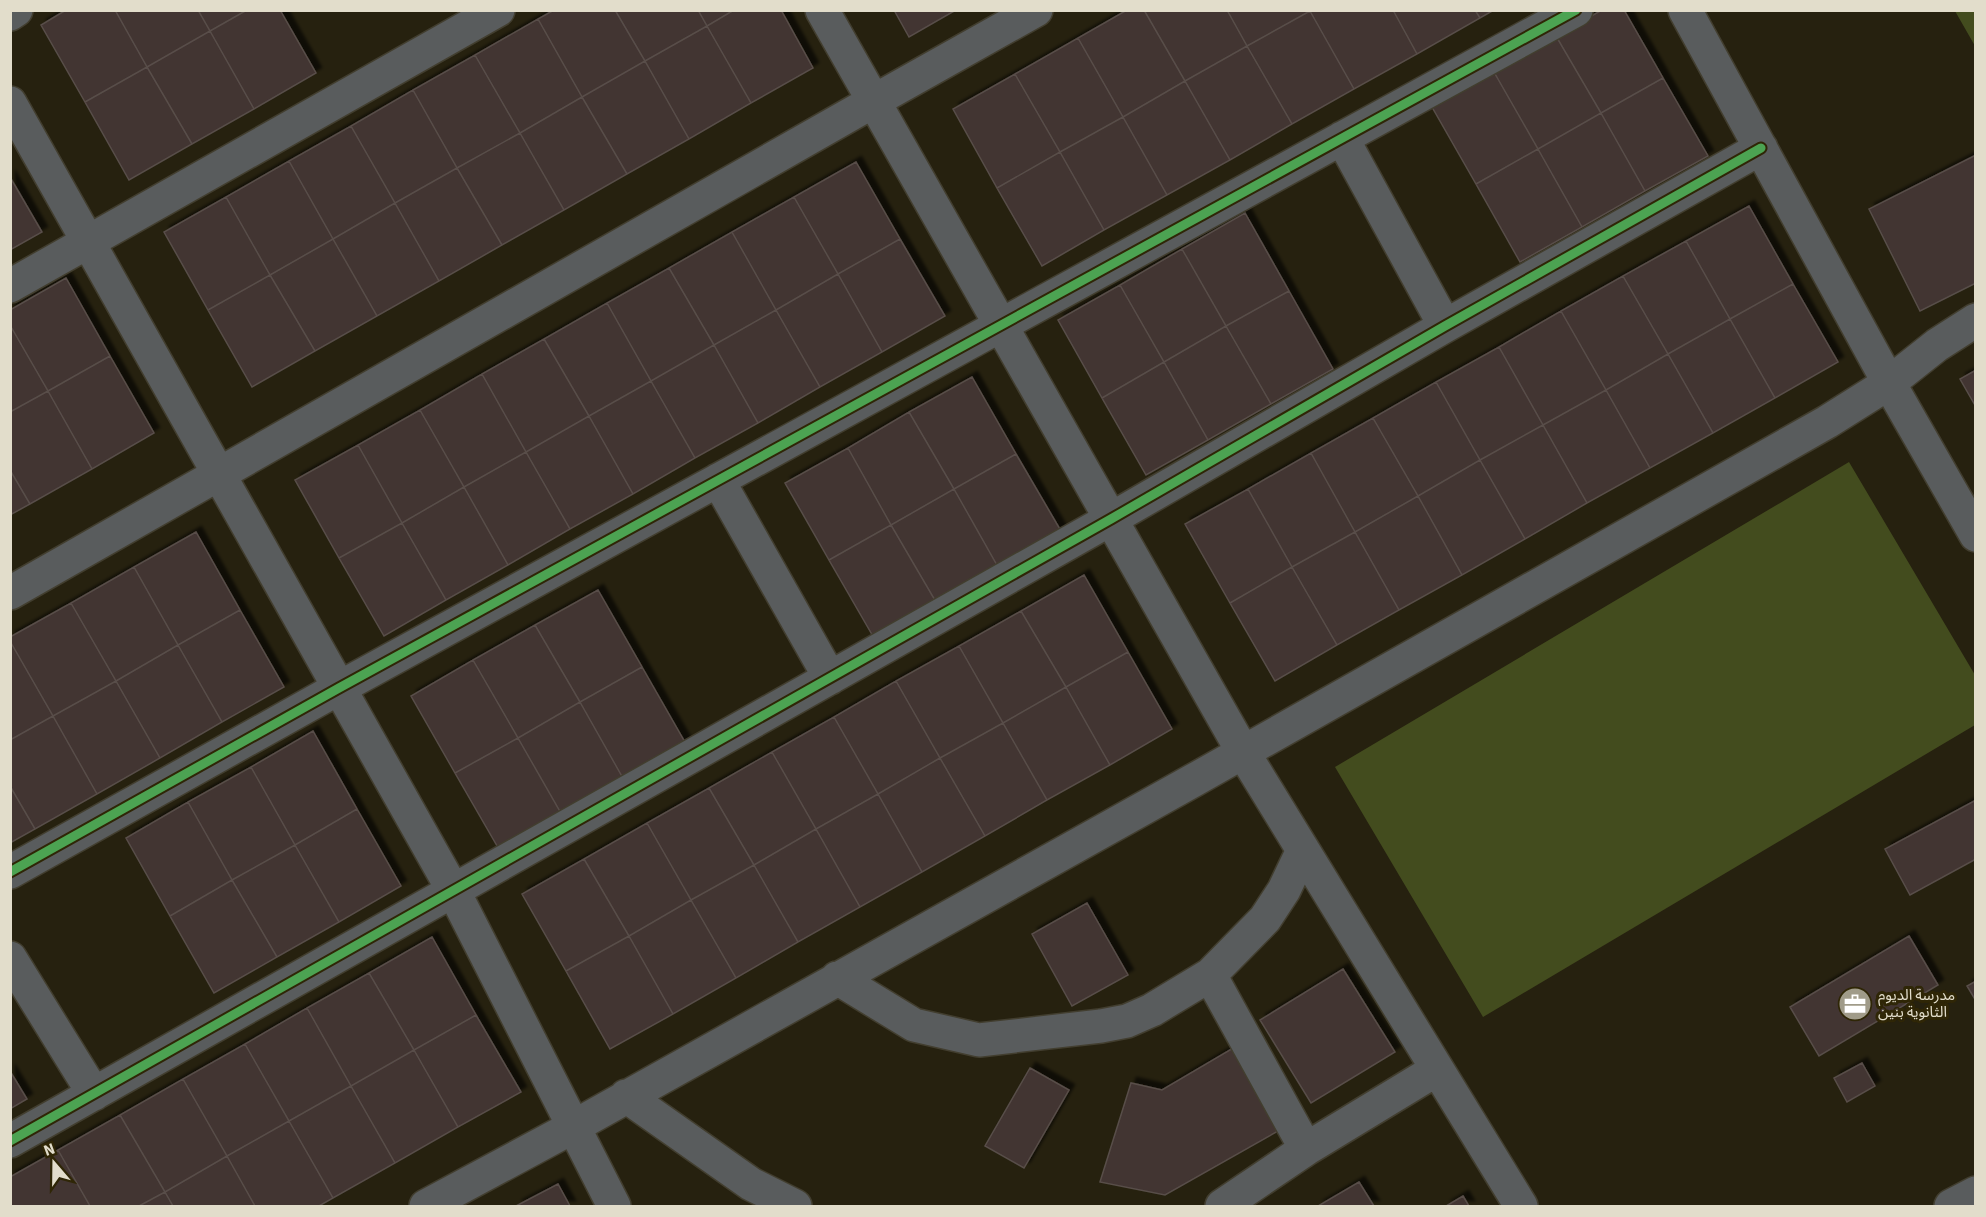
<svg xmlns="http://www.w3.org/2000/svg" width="1986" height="1217" font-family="'Source Sans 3','Noto Sans Arabic',sans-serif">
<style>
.green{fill:#434c1e}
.building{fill:#423431;stroke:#584e49;stroke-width:1.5;filter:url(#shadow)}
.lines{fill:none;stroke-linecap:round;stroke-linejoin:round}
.minor-casing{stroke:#423e2f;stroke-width:36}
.minor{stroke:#595c5d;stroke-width:33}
.cycleway-casing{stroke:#2f2606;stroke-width:13}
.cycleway{stroke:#4ca352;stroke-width:9}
.labels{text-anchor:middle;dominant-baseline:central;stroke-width:6;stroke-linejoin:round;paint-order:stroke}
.poi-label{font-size:15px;fill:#e2ddcb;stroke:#2f2606;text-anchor:start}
</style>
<defs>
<filter id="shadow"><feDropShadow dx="5.5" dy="-5.5" stdDeviation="1.5" flood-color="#0009"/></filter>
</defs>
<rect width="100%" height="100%" fill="#26210f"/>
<path class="green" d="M 1955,11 L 1975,11 L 1975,46 Z
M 1849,462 L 1975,675 L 1975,725 L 1483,1017 L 1335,767 Z"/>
<path class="building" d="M 66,10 L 115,10 L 147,67 L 85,102 L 41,25 Z
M 115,10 L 198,10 L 210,31 L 147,67 Z
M 198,10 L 247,10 L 210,31 Z
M 247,10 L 280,10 L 316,73 L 254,109 L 210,31 Z
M 554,10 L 615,10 L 645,61 L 582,97 L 538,19 Z
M 615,10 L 698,10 L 707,26 L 645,61 Z
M 698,10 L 734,10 L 707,26 Z
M 734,10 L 781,10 L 813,68 L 751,103 L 707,26 Z
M 894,10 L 956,10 L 909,37 Z
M 1127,10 L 1144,10 L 1185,81 L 1123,117 L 1078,38 Z
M 1144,10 L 1227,10 L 1247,46 L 1185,81 Z
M 1227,10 L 1310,10 L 1310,11 L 1247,46 Z
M 1393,10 L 1417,54 L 1354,89 L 1310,11 Z
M 1393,10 L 1475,10 L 1480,18 L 1417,54 Z
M 1475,10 L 1494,10 L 1480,18 Z
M 1602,10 L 1624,10 L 1663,78 L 1601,113 L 1556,36 Z
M 1310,11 L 1354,89 L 1292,124 L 1247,46 Z
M 538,19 L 582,97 L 520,133 L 475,55 Z
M 707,26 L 751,103 L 689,139 L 645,61 Z
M 210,31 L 254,109 L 192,144 L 147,67 Z
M 1556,36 L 1601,113 L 1538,149 L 1494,72 Z
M 1078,38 L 1123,117 L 1060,152 L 1015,74 Z
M 1247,46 L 1292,124 L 1230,160 L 1185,81 Z
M 475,55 L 520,133 L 457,168 L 413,90 Z
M 645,61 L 689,139 L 627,174 L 582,97 Z
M 147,67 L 192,144 L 129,180 L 85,102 Z
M 1494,72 L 1538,149 L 1476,184 L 1432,107 Z
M 1015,74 L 1060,152 L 997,188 L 953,109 Z
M 1663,78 L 1708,156 L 1645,191 L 1601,113 Z
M 1185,81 L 1230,160 L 1167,195 L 1123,117 Z
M 413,90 L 457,168 L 395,203 L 351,126 Z
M 582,97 L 627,174 L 564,210 L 520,133 Z
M 1601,113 L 1645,191 L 1582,227 L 1538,149 Z
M 1123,117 L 1167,195 L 1104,230 L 1060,152 Z
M 351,126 L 395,203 L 333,239 L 289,161 Z
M 520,133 L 564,210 L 502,245 L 457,168 Z
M 1538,149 L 1582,227 L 1520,262 L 1476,184 Z
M 1060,152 L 1104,230 L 1042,266 L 997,188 Z
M 1976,155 L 1976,283 L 1920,311 L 1869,209 Z
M 289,161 L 333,239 L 270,275 L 226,197 Z
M 856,162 L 900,239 L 838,274 L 794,197 Z
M 457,168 L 502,245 L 439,281 L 395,203 Z
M 10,177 L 42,232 L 10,250 Z
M 226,197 L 270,275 L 208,310 L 164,232 Z
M 794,197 L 838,274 L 776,310 L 732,232 Z
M 395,203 L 439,281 L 377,316 L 333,239 Z
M 1749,206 L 1793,284 L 1730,319 L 1686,241 Z
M 1245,213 L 1289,291 L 1226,326 L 1182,249 Z
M 732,232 L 776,310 L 714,345 L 669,268 Z
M 333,239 L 377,316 L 315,351 L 270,275 Z
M 900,239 L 945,316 L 882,352 L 838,274 Z
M 1686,241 L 1730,319 L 1668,354 L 1623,276 Z
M 1182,249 L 1226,326 L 1164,362 L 1120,285 Z
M 669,268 L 714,345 L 651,381 L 607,303 Z
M 838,274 L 882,352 L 820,387 L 776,310 Z
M 270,275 L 315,351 L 252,387 L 208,310 Z
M 1623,276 L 1668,354 L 1606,390 L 1561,311 Z
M 66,278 L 110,356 L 48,391 L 10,325 L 10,310 Z
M 1793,284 L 1838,362 L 1775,398 L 1730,319 Z
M 1120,285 L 1164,362 L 1102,398 L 1058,320 Z
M 1289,291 L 1333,369 L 1271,404 L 1226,326 Z
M 607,303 L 651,381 L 589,416 L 544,339 Z
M 776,310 L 820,387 L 758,423 L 714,345 Z
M 1561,311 L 1606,390 L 1543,425 L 1499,347 Z
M 1730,319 L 1775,398 L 1713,433 L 1668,354 Z
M 10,325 L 48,391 L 10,412 Z
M 1226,326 L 1271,404 L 1208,440 L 1164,362 Z
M 544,339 L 589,416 L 526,452 L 482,374 Z
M 714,345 L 758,423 L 695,458 L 651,381 Z
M 1499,347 L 1543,425 L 1480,460 L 1436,382 Z
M 1668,354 L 1713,433 L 1650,468 L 1606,390 Z
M 110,356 L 154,433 L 92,469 L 48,391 Z
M 1164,362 L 1208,440 L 1146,475 L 1102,398 Z
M 1976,370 L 1976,407 L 1960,379 Z
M 482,374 L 526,452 L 464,487 L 420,410 Z
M 972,377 L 1016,454 L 954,489 L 909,412 Z
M 651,381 L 695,458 L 633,494 L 589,416 Z
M 1436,382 L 1480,460 L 1418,496 L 1373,418 Z
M 1606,390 L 1650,468 L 1587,503 L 1543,425 Z
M 48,391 L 92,469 L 30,504 L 10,470 L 10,412 Z
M 420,410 L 464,487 L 402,523 L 358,445 Z
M 909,412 L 954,489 L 891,525 L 848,448 Z
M 589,416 L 633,494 L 570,529 L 526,452 Z
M 1373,418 L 1418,496 L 1355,532 L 1311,453 Z
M 1543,425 L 1587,503 L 1525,539 L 1480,460 Z
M 358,445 L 402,523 L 339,558 L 295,480 Z
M 848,448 L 891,525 L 829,560 L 785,483 Z
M 526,452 L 570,529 L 508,565 L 464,487 Z
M 1311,453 L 1355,532 L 1292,567 L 1248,489 Z
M 1016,454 L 1061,531 L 998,567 L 954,489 Z
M 1480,460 L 1525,539 L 1462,575 L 1418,496 Z
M 10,470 L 30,504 L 10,515 Z
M 464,487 L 508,565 L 446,600 L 402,523 Z
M 954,489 L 998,567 L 936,602 L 891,525 Z
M 1248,489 L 1292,567 L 1230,603 L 1185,524 Z
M 1418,496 L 1462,575 L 1399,610 L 1355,532 Z
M 402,523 L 446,600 L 384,636 L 339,558 Z
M 891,525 L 936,602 L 874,638 L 829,560 Z
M 196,532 L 240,610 L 178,645 L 134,567 Z
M 1355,532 L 1399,610 L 1337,645 L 1292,567 Z
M 134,567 L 178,645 L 116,681 L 71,603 Z
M 1292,567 L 1337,645 L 1275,681 L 1230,603 Z
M 1084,575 L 1128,652 L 1066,687 L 1021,611 Z
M 598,590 L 642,667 L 580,702 L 535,625 Z
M 71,603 L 116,681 L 53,716 L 10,641 L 10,637 Z
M 240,610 L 284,687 L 222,722 L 178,645 Z
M 1021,611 L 1066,687 L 1003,723 L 959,646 Z
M 535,625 L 580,702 L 518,738 L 473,660 Z
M 10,641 L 53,716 L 10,740 Z
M 178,645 L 222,722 L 160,758 L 116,681 Z
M 959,646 L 1003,723 L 940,758 L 896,681 Z
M 1128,652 L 1172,729 L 1110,765 L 1066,687 Z
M 473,660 L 518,738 L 455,773 L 411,696 Z
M 642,667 L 686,744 L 624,780 L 580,702 Z
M 116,681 L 160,758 L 97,794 L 53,716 Z
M 896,681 L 940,758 L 878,794 L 834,717 Z
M 1066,687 L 1110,765 L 1047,800 L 1003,723 Z
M 580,702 L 624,780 L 562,815 L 518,738 Z
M 53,716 L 97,794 L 35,829 L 10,786 L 10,740 Z
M 834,717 L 878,794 L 816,829 L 772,752 Z
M 1003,723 L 1047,800 L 985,836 L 940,758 Z
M 313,731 L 357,809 L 295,845 L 251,767 Z
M 518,738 L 562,815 L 500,851 L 455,773 Z
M 772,752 L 816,829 L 754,865 L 709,788 Z
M 940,758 L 985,836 L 922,872 L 878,794 Z
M 251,767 L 295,845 L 232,880 L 188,802 Z
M 10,786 L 35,829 L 10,843 Z
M 709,788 L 754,865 L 691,900 L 647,823 Z
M 878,794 L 922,872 L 860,907 L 816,829 Z
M 1976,800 L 1976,859 L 1910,895 L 1885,849 Z
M 188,802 L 232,880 L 170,916 L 126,838 Z
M 357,809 L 401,886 L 339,922 L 295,845 Z
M 647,823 L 691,900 L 629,936 L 584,859 Z
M 816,829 L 860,907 L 798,942 L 754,865 Z
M 295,845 L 339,922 L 277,957 L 232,880 Z
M 584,859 L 629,936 L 566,971 L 522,894 Z
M 754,865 L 798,942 L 736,978 L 691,900 Z
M 232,880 L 277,957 L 214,993 L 170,916 Z
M 691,900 L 736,978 L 673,1014 L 629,936 Z
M 1087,903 L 1128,975 L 1072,1006 L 1032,934 Z
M 629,936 L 673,1014 L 610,1049 L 566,971 Z
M 1909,936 L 1938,985 L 1819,1056 L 1790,1007 Z
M 432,937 L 476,1015 L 414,1050 L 369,973 Z
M 1343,969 L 1395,1052 L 1311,1103 L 1260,1020 Z
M 369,973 L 414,1050 L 351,1086 L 307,1008 Z
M 1976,981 L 1976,1001 L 1967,986 Z
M 307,1008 L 351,1086 L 289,1121 L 245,1044 Z
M 476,1015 L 521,1092 L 458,1127 L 414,1050 Z
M 245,1044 L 289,1121 L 227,1156 L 183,1079 Z
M 1240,1044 L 1285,1127 L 1165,1195 L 1100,1182 L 1131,1083 L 1162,1090 Z
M 414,1050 L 458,1127 L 395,1163 L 351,1086 Z
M 1862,1063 L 1875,1086 L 1847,1102 L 1834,1078 Z
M 1030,1068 L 1069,1090 L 1024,1168 L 985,1146 Z
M 10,1071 L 27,1099 L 10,1109 Z
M 183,1079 L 227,1156 L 165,1192 L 120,1115 Z
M 351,1086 L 395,1163 L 333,1198 L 289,1121 Z
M 120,1115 L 165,1192 L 139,1206 L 90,1206 L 58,1150 Z
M 289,1121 L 333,1198 L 319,1206 L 255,1206 L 227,1156 Z
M 58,1150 L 90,1206 L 10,1206 L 10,1177 Z
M 227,1156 L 255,1206 L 173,1206 L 165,1192 Z
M 1359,1182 L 1374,1206 L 1318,1206 Z
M 558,1184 L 570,1206 L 516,1206 Z
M 165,1192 L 173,1206 L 139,1206 Z
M 1463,1196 L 1469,1206 L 1446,1206 Z"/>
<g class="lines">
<g class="minor-casing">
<path id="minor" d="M 822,10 L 1243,752 L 1521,1206
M 1685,10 L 1889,383 L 1976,535
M 10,14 L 16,10
M 10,103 L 453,890 L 614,1206
M 1342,138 L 1445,326
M 10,286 L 498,10
M 718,480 L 830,678
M 10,593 L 874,101 L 1036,10
M 10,872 L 339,688 L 1576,10
M 10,958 L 94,1094
M 1210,975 L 1306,1149
M 837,978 L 914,1025 L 979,1040 L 1101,1026 L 1127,1021 L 1152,1010 L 1210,975 L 1265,919 L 1284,890 L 1303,850
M 626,1096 L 751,1184 L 795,1206
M 10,1141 L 1111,519 L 1445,326 L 1761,148
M 426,1206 L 573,1127 L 1194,780 L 1827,422 L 1889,383 L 1937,345 L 1976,320
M 1222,1206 L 1306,1149 L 1436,1070
M 1951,1206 L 1976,1193"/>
</g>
<use href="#minor" class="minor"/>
<g class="cycleway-casing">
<path id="cycleway" d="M 10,872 L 339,688 L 1576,10
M 10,1141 L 1111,519 L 1445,326 L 1761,148"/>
</g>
<use href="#cycleway" class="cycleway"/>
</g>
<defs>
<g id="office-disc" transform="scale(1.725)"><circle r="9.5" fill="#a09b89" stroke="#2f2606"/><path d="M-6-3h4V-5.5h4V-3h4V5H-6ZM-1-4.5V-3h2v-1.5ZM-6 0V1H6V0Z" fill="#fff"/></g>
</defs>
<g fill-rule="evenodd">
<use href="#office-disc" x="1855" y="1004"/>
</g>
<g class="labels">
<g class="poi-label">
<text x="1878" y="995">مدرسة الديوم<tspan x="1878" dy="17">الثانوية بنين</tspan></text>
</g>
</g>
<rect width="1986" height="1217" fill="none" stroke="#e2ddcb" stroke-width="24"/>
<g transform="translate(54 1163) rotate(340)" stroke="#2f2606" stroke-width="4.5" paint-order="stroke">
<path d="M0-4.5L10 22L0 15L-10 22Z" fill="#e2ddcb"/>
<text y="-9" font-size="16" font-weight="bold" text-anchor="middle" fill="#e2ddcb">N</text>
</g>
</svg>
